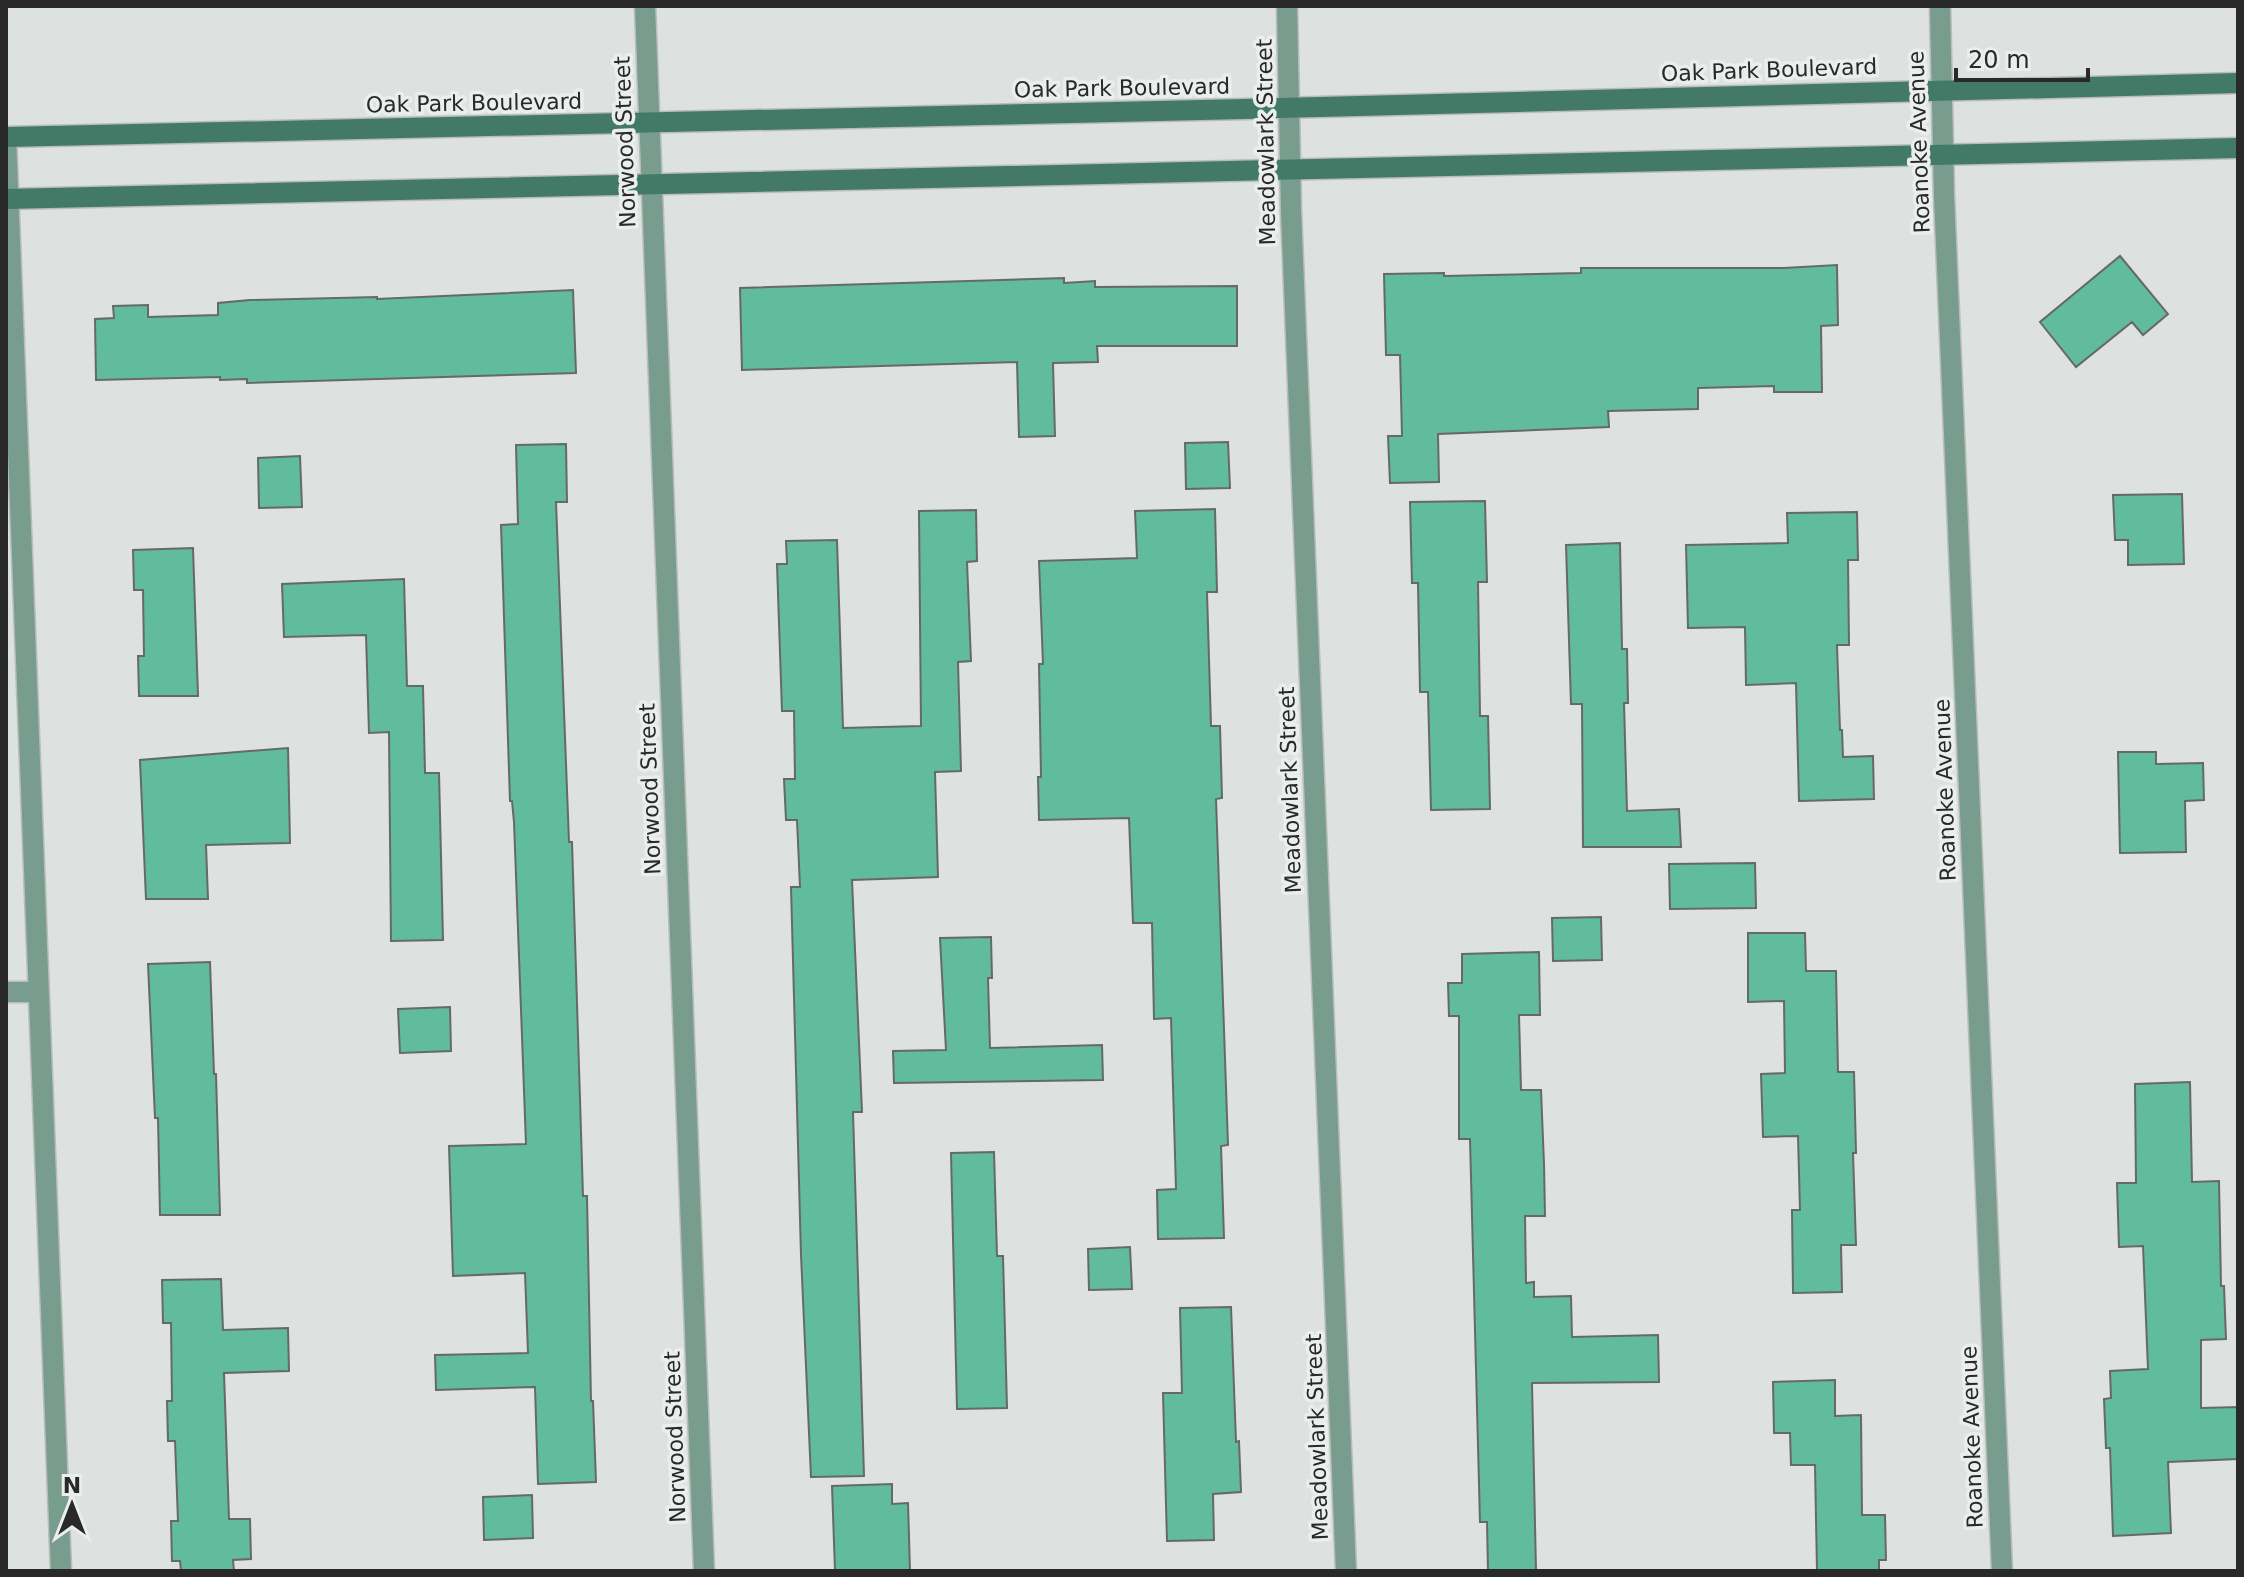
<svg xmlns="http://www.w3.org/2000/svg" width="2244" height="1577" font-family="'DejaVu Sans',sans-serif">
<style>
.building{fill:#60bc9d;stroke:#666967;stroke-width:2}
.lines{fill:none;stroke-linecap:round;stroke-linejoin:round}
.lane-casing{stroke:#b9bcba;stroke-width:23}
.street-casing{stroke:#b9bcba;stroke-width:23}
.secondary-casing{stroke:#b9bcba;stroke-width:23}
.lane{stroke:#789c8e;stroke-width:20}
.street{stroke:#789c8e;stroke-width:20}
.secondary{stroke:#427a67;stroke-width:20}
.labels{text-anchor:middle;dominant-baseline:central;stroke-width:7;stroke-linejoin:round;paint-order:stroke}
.street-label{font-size:22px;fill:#282928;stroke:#eaeeed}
</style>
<rect width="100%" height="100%" fill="#dde1df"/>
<path class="building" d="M 2120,256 L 2168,314 L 2143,335 L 2132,322 L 2076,367 L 2040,322 Z
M 1837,265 L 1838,325 L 1821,326 L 1822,392 L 1774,392 L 1774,386 L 1698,388 L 1698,409 L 1608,411 L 1609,427 L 1438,434 L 1439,482 L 1390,483 L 1388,436 L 1402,436 L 1400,355 L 1386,355 L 1384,274 L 1444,273 L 1444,276 L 1581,273 L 1581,268 L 1784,268 Z
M 1064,278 L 1064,283 L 1095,281 L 1095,287 L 1237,286 L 1237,346 L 1097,346 L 1098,362 L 1053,363 L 1055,436 L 1019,437 L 1017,362 L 742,370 L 740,288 Z
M 573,290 L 576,373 L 247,383 L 247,379 L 220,380 L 220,377 L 96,380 L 95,319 L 114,318 L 113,306 L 148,305 L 148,317 L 218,315 L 218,303 L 250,300 L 377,297 L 377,299 Z
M 1228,442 L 1230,488 L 1186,489 L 1185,443 Z
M 566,444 L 567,502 L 556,502 L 569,842 L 572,842 L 583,1196 L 587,1196 L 591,1401 L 593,1401 L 596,1482 L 538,1484 L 535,1387 L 436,1390 L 435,1355 L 528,1353 L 525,1273 L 453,1276 L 449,1146 L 526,1144 L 514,822 L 512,801 L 510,801 L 501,525 L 518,524 L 516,445 Z
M 300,456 L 302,507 L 259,508 L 258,458 Z
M 2182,494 L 2184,564 L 2128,565 L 2128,540 L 2115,540 L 2113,495 Z
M 1485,501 L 1487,582 L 1478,582 L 1480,716 L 1488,716 L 1490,809 L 1431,810 L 1428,692 L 1420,692 L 1418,583 L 1412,583 L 1410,502 Z
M 1215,509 L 1217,592 L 1207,592 L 1211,726 L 1220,726 L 1222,798 L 1216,799 L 1228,1145 L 1221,1146 L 1224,1238 L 1158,1239 L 1157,1190 L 1176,1189 L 1171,1018 L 1154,1019 L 1152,923 L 1133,923 L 1129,818 L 1039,820 L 1038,777 L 1041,777 L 1039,664 L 1043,664 L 1039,561 L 1137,558 L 1135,511 Z
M 976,510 L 977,561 L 967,562 L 971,661 L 958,662 L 961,771 L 935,772 L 938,877 L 852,880 L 862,1112 L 853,1112 L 864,1476 L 811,1477 L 801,1255 L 791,887 L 800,887 L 797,820 L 786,820 L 784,779 L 795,779 L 794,711 L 782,711 L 777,564 L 787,564 L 786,541 L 837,540 L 843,728 L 921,726 L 919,511 Z
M 1857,512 L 1858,560 L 1848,560 L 1849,645 L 1837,645 L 1840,730 L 1842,730 L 1843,757 L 1873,756 L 1874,799 L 1799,801 L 1796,683 L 1746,685 L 1745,627 L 1688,628 L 1686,545 L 1788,543 L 1787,513 Z
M 1620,543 L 1622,649 L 1627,649 L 1628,703 L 1624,703 L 1627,811 L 1679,809 L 1681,847 L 1583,847 L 1582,704 L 1571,704 L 1566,545 Z
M 193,548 L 198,696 L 139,696 L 138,656 L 144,656 L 143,590 L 134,590 L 133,550 Z
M 404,579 L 407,686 L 423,686 L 425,773 L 439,773 L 443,940 L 391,941 L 389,732 L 369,733 L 366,635 L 284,637 L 282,584 Z
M 288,748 L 290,843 L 206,845 L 208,899 L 146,899 L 140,760 Z
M 2118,752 L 2156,752 L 2156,764 L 2203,763 L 2204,800 L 2185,801 L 2186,852 L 2120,853 Z
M 1755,863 L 1756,908 L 1670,909 L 1669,864 Z
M 1601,917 L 1602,960 L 1553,961 L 1552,918 Z
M 1748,933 L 1805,933 L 1806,971 L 1836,971 L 1838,1072 L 1854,1072 L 1856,1153 L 1853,1153 L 1856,1245 L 1841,1245 L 1842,1292 L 1793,1293 L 1792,1210 L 1800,1210 L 1798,1136 L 1763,1137 L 1761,1074 L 1785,1073 L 1784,1001 L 1748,1002 Z
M 991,937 L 992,978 L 988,978 L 990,1048 L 1102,1045 L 1103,1080 L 894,1083 L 893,1051 L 946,1050 L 940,938 Z
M 1539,952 L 1540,1015 L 1519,1015 L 1521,1090 L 1541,1090 L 1544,1164 L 1545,1216 L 1525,1216 L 1526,1283 L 1534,1282 L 1534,1297 L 1571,1296 L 1572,1337 L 1658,1335 L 1659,1382 L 1532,1383 L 1536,1571 L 1488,1571 L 1487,1522 L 1480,1522 L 1470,1139 L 1459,1139 L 1459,1016 L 1449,1016 L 1448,983 L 1462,983 L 1462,954 Z
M 210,962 L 214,1074 L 216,1074 L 220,1215 L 160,1215 L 158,1118 L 155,1118 L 148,964 Z
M 450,1007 L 451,1051 L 400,1053 L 398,1009 Z
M 2190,1082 L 2192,1182 L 2219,1181 L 2221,1286 L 2224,1286 L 2226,1339 L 2201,1340 L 2201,1408 L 2238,1407 L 2238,1459 L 2168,1462 L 2171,1533 L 2113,1536 L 2110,1448 L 2106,1448 L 2104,1399 L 2111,1398 L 2110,1371 L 2148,1369 L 2143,1246 L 2119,1247 L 2117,1183 L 2136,1183 L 2135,1084 Z
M 994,1152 L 997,1256 L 1003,1256 L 1007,1408 L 957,1409 L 951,1153 Z
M 1130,1247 L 1132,1289 L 1089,1290 L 1088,1249 Z
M 221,1279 L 223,1330 L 288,1328 L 289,1371 L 224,1373 L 229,1519 L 250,1519 L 251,1559 L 233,1560 L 234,1571 L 181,1571 L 180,1561 L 172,1561 L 171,1521 L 178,1521 L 175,1441 L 168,1441 L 167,1401 L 172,1401 L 171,1323 L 163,1323 L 162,1280 Z
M 1231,1307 L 1236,1442 L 1239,1441 L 1241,1492 L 1213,1494 L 1214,1540 L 1167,1541 L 1163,1393 L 1182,1393 L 1180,1308 Z
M 1835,1380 L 1835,1416 L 1861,1415 L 1862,1515 L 1885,1515 L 1886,1560 L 1879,1560 L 1879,1571 L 1817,1571 L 1815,1465 L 1791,1465 L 1790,1433 L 1774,1433 L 1773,1382 Z
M 892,1484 L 892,1504 L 908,1503 L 910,1571 L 835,1571 L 832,1486 Z
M 532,1495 L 533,1538 L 484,1540 L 483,1497 Z"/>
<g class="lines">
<g class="lane-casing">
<path id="lane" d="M 6,992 L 38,992"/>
</g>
<g class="street-casing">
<path id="street" d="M 645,6 L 704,1571
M 1287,6 L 1291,211 L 1346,1571
M 1940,6 L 1944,195 L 2002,1571
M 6,137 L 61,1571"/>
</g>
<g class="secondary-casing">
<path id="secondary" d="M 6,137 L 1245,109 L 2238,83
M 6,199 L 2238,148"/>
</g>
<use href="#lane" class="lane"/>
<use href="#street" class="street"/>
<use href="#secondary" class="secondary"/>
</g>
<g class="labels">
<g class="street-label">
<text transform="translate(1769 70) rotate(-2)">Oak Park Boulevard</text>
<text transform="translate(1122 88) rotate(-1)">Oak Park Boulevard</text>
<text transform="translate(474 103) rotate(-1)">Oak Park Boulevard</text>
<text transform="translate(625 142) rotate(-92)">Norwood Street</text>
<text transform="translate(1266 142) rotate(-91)">Meadowlark Street</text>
<text transform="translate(1919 142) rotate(-92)">Roanoke Avenue</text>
<text transform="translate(650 789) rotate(-92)">Norwood Street</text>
<text transform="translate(1290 790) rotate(-92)">Meadowlark Street</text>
<text transform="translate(1945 790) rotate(-92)">Roanoke Avenue</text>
<text transform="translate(675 1437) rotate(-92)">Norwood Street</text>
<text transform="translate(1317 1437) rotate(-92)">Meadowlark Street</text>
<text transform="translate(1972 1437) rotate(-92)">Roanoke Avenue</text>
</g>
</g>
<rect width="2244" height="1577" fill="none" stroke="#282928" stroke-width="16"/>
<g transform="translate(72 1505)" stroke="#eaeeed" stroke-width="6" paint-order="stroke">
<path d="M0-6L14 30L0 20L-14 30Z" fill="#282928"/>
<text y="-12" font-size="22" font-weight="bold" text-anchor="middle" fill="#282928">N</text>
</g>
<path d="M1956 68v12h132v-12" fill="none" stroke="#282928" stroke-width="4"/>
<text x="1968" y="68" font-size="24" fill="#282928" stroke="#eaeeed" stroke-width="6" paint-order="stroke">20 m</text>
</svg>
